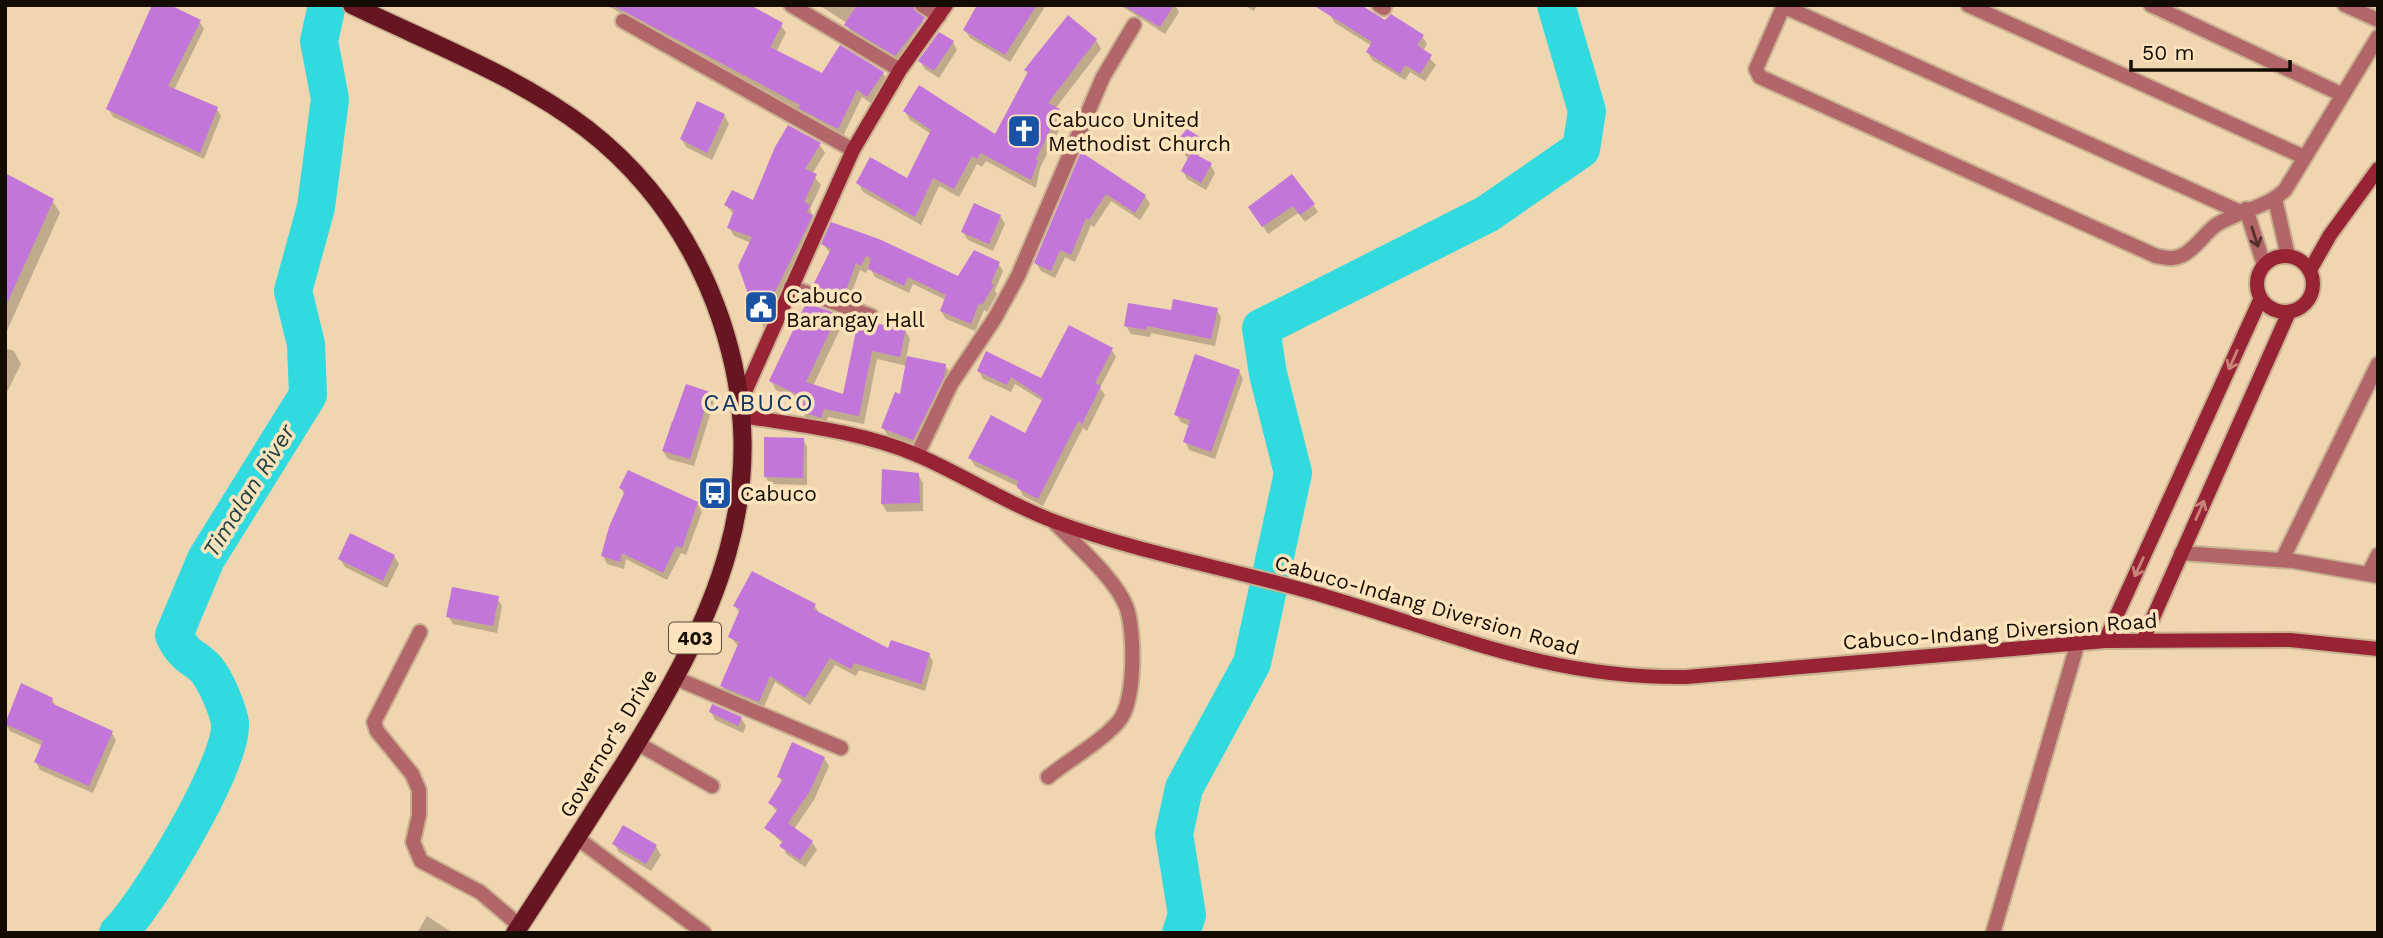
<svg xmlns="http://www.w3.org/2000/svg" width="2383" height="938" font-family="'Work Sans',sans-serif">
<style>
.shadow{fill:#0003}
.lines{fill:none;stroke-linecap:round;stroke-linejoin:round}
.river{stroke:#30dadf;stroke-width:38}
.building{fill:#c376da}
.street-casing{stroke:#c8b190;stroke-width:18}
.secondary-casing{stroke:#c8b190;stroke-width:18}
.primary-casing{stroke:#c8b190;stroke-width:21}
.street{stroke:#b36669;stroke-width:14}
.secondary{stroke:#972334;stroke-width:14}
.primary{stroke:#671621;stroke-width:18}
.oneway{stroke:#54302b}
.oneway2{stroke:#ca8378}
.labels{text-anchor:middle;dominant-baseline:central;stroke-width:7;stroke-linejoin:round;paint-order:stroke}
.shield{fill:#fce3bc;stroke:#5a4c39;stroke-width:2}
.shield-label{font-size:19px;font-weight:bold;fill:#140c01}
.poi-label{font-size:21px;fill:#140c01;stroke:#fce3bc;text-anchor:start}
.street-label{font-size:21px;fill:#140c01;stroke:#fce3bc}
.water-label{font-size:23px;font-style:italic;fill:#234344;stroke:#fce3bc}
.quarter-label{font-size:24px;letter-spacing:2px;fill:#113569;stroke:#fce3bc}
</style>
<rect width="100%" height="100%" fill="#efd5b0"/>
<path class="shadow" d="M 606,5 L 685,5 L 781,25 L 786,33 L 776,52 L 822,75 L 883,73 L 888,81 L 872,104 L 862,97 L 843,136 Z
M 819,5 L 855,5 L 868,14 L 874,5 L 923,5 L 918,7 L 918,15 L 928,28 L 900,63 L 851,33 L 847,23 Z
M 979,5 L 1046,5 L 1010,62 L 970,38 L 965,30 Z
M 1120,5 L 1175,5 L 1179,12 L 1165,34 Z
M 1243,5 L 1257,5 L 1254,11 Z
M 1330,15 L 1386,23 L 1422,36 L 1427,44 L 1423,51 L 1436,65 L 1425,81 L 1410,72 L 1405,80 L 1372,60 L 1368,52 L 1372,46 L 1335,23 Z
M 199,21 L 204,29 L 174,90 L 216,108 L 221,116 L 204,159 L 113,117 L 108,108 Z
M 1096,40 L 1101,49 L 1055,109 L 1064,120 L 1040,168 L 1036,188 L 986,161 L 982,167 L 977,164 L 959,197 L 939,186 L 921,225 L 863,192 L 858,183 L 908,180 L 931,134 L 910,120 L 905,111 L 996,137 L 1029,75 L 1026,70 Z
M 953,42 L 957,50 L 939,78 L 925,69 L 920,61 Z
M 724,115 L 729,124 L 712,160 L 686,147 L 682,139 Z
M 1201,140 L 1206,148 L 1197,157 L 1210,164 L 1215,173 L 1206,190 L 1187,179 L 1183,171 L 1189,160 L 1176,144 Z
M 819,144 L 825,153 L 812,174 L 821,185 L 810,209 L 817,226 L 765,331 L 739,266 L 751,243 L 734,236 L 729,227 L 734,215 L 726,205 L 753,202 Z
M 1082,154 L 1145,196 L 1150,204 L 1140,220 L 1111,201 L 1094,227 L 1091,225 L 1075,262 L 1065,257 L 1055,278 L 1041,271 L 1036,263 Z
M 5,175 L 52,200 L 60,213 L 5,335 Z
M 1313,205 L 1318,212 L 1305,222 L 1298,213 L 1268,234 L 1251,207 Z
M 1000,216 L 1005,224 L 993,251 L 968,240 L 963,232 Z
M 823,244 L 959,278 L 998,263 L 1003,271 L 995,290 L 997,294 L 987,312 L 984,310 L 975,331 L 946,319 L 941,311 L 946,300 L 913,284 L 909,293 L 875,277 L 869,266 L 866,273 L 860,270 L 848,303 L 820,293 L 815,285 L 830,253 Z
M 1217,310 L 1221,318 L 1215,346 L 1151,333 L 1150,337 L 1131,334 L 1126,326 L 1173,312 Z
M 837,316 L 842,325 L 813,386 L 844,396 L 859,323 L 905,330 L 910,339 L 906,358 L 945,365 L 950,373 L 947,386 L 918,447 L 888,436 L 883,428 L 902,397 L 907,366 L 877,359 L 864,424 L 828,417 L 825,426 L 807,420 L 802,411 L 805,403 L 776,390 L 771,381 Z
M 5,348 L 14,351 L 21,364 L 5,396 Z
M 1111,349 L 1116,357 L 1100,388 L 1105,395 L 1087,431 L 1083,428 L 1043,506 L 1023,496 L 1019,487 L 975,466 L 970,458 L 1026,436 L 1044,402 L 1015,384 L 1011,392 L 983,379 L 979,371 L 1042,380 Z
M 1239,371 L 1243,379 L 1215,459 L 1189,450 L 1185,441 L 1190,426 L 1181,422 L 1176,414 Z
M 709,394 L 714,402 L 694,466 L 668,459 L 663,451 L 672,421 L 676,422 Z
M 803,439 L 807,447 L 807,485 L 770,484 L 765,476 Z
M 918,475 L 923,483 L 923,511 L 887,512 L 882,504 Z
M 621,488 L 697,503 L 702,512 L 686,555 L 681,553 L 667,580 L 626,559 L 624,569 L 607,564 L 603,556 L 625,496 Z
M 394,556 L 399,564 L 387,588 L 345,567 L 340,559 Z
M 497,598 L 502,606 L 497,633 L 453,624 L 448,616 Z
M 735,606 L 815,606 L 820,615 L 890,651 L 929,654 L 933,662 L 925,691 L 859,670 L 856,676 L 835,665 L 810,705 L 775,682 L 763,709 L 726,694 L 722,686 L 739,647 L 730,637 L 740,614 Z
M 22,686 L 52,699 L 57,708 L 111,732 L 116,740 L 93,793 L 40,770 L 36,762 L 43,746 L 10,731 L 5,723 Z
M 711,712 L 741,718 L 746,726 L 743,733 L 715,720 Z
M 824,758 L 829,766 L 814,800 L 794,829 L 812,842 L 817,850 L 805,867 L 786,854 L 783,844 L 767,828 L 778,813 L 770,803 L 783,783 L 779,777 Z
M 624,827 L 656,847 L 661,855 L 651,871 L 619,852 L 614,844 Z
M 427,916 L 453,933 L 417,933 Z"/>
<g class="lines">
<path class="river" d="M 118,933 C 148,904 233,763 230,723 C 228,710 217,684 209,673 C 199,657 186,661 174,635 L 206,559 L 308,395 L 306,344 L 293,291 L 316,207 L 330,99 L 319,41 L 327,5
M 1181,933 L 1187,915 L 1174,834 L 1184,788 L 1252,663 L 1293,473 L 1268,374 L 1261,328 L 1487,214 L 1581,149 L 1587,111 L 1556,5"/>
</g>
<path class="building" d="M 152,5 L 170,5 L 201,20 L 168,86 L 218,107 L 200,153 L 106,109 Z
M 612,5 L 750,5 L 783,23 L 770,47 L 822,73 L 840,45 L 884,72 L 867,97 L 857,90 L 838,129 L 798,108 L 800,105 Z
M 857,5 L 912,5 L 925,18 L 895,56 L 844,25 Z
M 977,5 L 1037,5 L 1005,55 L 963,30 Z
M 1122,5 L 1174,5 L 1160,27 Z
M 1313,5 L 1361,5 L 1385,20 L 1391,14 L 1424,35 L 1417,45 L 1432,55 L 1420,74 L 1405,65 L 1400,74 L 1366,52 L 1372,42 Z
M 1068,15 L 1097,39 L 1048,103 L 1060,109 L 1036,159 L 1038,161 L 1031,180 L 981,153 L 977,159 L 972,156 L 954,189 L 933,178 L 915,217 L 856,183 L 870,157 L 907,178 L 931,130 L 903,111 L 919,85 L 995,134 L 1028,72 L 1024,70 Z
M 939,32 L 954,41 L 934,71 L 918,61 Z
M 697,101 L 725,114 L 707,153 L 680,139 Z
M 788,125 L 821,143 L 805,169 L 817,174 L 804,202 L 810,205 L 807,213 L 813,215 L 759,324 L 738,266 L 752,237 L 727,228 L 734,210 L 724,205 L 732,190 L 753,200 L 775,147 Z
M 1187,129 L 1203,139 L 1187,155 L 1174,144 Z
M 1081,152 L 1146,195 L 1135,213 L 1106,194 L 1089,220 L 1086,218 L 1071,255 L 1060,250 L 1051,271 L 1034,263 Z
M 1191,152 L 1212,163 L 1201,183 L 1181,171 Z
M 5,173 L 54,199 L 5,308 Z
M 1292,174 L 1315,204 L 1300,215 L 1293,206 L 1262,227 L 1248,207 Z
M 974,203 L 1001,215 L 989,244 L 961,232 Z
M 831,222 L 879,239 L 958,276 L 974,250 L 1000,262 L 991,283 L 994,285 L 982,305 L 979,303 L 971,324 L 940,311 L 946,295 L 908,277 L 904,286 L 868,269 L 871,258 L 866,256 L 861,266 L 856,263 L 844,296 L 813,285 L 831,249 L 821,244 Z
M 1173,299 L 1218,308 L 1211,339 L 1147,326 L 1146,330 L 1124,326 L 1128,303 L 1171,310 Z
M 806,303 L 838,314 L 806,382 L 843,394 L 858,321 L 906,328 L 900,357 L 872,351 L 859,416 L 824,409 L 821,418 L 800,411 L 805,398 L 769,381 Z
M 1069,325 L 1113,348 L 1095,383 L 1101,386 L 1082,424 L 1078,421 L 1038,499 L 1017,488 L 1018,481 L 968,458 L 991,415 L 1025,433 L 1043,398 L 1011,377 L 1007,385 L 977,371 L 986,351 L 1041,378 Z
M 1195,354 L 1240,370 L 1211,452 L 1183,442 L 1190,420 L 1174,415 Z
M 907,356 L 946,364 L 944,378 L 913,440 L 881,428 L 895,392 L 900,394 Z
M 686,384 L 710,392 L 690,459 L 662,451 Z
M 764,437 L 804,438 L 803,478 L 764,477 Z
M 882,469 L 919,473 L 920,503 L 881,504 Z
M 628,470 L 698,502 L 682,548 L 676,546 L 663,573 L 622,553 L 620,562 L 601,556 L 609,527 L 625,491 L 619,488 Z
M 350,533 L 395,555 L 383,581 L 338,559 Z
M 752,571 L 816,604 L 813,609 L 888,648 L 891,640 L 930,653 L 921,684 L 854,663 L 851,669 L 830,658 L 805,698 L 770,676 L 759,702 L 720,686 L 739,642 L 728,637 L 740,609 L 733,606 Z
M 452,587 L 499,596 L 493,626 L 446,617 Z
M 21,683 L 53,698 L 51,703 L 113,731 L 89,786 L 34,762 L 43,741 L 5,724 Z
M 712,704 L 742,717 L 738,726 L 709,712 Z
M 792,742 L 825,757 L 810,791 L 788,823 L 813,841 L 800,860 L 779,846 L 783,841 L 764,828 L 778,809 L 768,803 L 783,779 L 777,777 Z
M 623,825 L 657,845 L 646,864 L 612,844 Z"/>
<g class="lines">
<g class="street-casing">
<path id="street" d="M 791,5 L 900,70
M 922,5 L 939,16
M 1379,5 L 1384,8
M 1784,5 L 1756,69 L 1760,77 L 2156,256 C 2167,258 2173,260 2183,255 C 2196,248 2204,234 2216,225 C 2238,211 2266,208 2285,190 L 2378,37
M 1968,5 L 2304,157
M 2151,5 L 2343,95
M 2345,5 L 2378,20
M 1783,6 L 2240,212
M 623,21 L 853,150
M 2275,199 L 2288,256
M 2246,209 L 2264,265
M 791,287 L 871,316
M 917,455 L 951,384 L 995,318 L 1018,276 L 1103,77 L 1134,25
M 2181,553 L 2293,561 L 2378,576
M 2282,560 L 2378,364
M 2369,573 L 2378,555
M 420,632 L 374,722 L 377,731 L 412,774 L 419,790 L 419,815 L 413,842 L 421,861 L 480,892 L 520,926
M 675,678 L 841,748
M 637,743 L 712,786
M 1048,777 C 1071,758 1100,743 1119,721 C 1136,701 1135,629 1126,606 C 1114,577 1075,544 1053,521
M 577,838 L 704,933
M 1993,933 L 2078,642"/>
</g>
<g class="secondary-casing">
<path id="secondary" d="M2257 284a28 28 0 1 1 56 0a28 28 0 1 1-56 0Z
M 2310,270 L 2330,235 L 2378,169
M 740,403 L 853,150 L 900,70 L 946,5
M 742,416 C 800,425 863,432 917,455 C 964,475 1007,504 1056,522 C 1145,555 1240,570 1331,598 C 1455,635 1552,679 1686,677 L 2105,641 L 2290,640 L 2378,649
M 2143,640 L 2289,312
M 2105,641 L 2261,298"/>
</g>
<g class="primary-casing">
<path id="primary" d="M 352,5 C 430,43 518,76 587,129 C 650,178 695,244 721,320 C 778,491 714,620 624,764 C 588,820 552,877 515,933"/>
</g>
<use href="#street" class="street"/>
<use href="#secondary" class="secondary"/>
<use href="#primary" class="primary"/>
</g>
<defs><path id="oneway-shaft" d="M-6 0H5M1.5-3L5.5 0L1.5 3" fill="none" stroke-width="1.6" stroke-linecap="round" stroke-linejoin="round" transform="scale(1.75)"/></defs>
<use class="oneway" href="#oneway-shaft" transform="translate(2255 237) rotate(72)"/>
<g class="oneway2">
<use href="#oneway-shaft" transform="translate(2233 360) rotate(114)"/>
<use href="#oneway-shaft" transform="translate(2200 510) rotate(-66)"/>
<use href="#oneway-shaft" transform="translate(2139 567) rotate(115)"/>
</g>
<defs>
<g id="church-square" transform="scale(1.75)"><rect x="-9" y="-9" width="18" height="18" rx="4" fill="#1a53a5" stroke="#fce3bc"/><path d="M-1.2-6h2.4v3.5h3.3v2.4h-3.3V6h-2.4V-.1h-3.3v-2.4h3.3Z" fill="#fff"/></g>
<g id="civic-square" transform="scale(1.75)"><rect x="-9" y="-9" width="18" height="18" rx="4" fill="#1a53a5" stroke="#fce3bc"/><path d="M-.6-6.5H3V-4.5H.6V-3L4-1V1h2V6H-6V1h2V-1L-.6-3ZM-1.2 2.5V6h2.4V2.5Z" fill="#fff"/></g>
<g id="bus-square" transform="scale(1.75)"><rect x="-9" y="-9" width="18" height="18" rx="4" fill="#1a53a5" stroke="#fce3bc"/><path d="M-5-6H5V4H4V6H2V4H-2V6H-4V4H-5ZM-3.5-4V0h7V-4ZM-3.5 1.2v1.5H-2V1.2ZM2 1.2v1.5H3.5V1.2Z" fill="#fff"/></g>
</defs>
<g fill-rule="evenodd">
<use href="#church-square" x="1024" y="131"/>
<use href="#civic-square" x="761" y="307"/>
<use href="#bus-square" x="715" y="493"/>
</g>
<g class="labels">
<rect class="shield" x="669" y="622.5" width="52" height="31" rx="5"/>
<g class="shield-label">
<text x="695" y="638">403</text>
</g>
<g class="poi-label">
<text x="1048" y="119">Cabuco United<tspan x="1048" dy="24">Methodist Church</tspan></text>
<text x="786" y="295">Cabuco<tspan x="786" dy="24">Barangay Hall</tspan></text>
<text x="740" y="493">Cabuco</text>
</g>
<g class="street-label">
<text transform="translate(1427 605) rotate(16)">Cabuco-Indang Diversion Road</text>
<text transform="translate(2000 631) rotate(-4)">Cabuco-Indang Diversion Road</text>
<text transform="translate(608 743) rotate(-59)">Governor's Drive</text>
</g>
<g class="water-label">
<text transform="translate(249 491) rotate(-58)">Timalan River</text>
</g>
<g class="quarter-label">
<text x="759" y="403">CABUCO</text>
</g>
</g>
<rect width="2383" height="938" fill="none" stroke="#140c01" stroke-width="14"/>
<path d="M2131 60v10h159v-10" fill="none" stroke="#140c01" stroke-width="3.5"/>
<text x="2142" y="60" font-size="21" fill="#140c01" stroke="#fce3bc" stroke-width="5" paint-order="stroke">50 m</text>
</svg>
